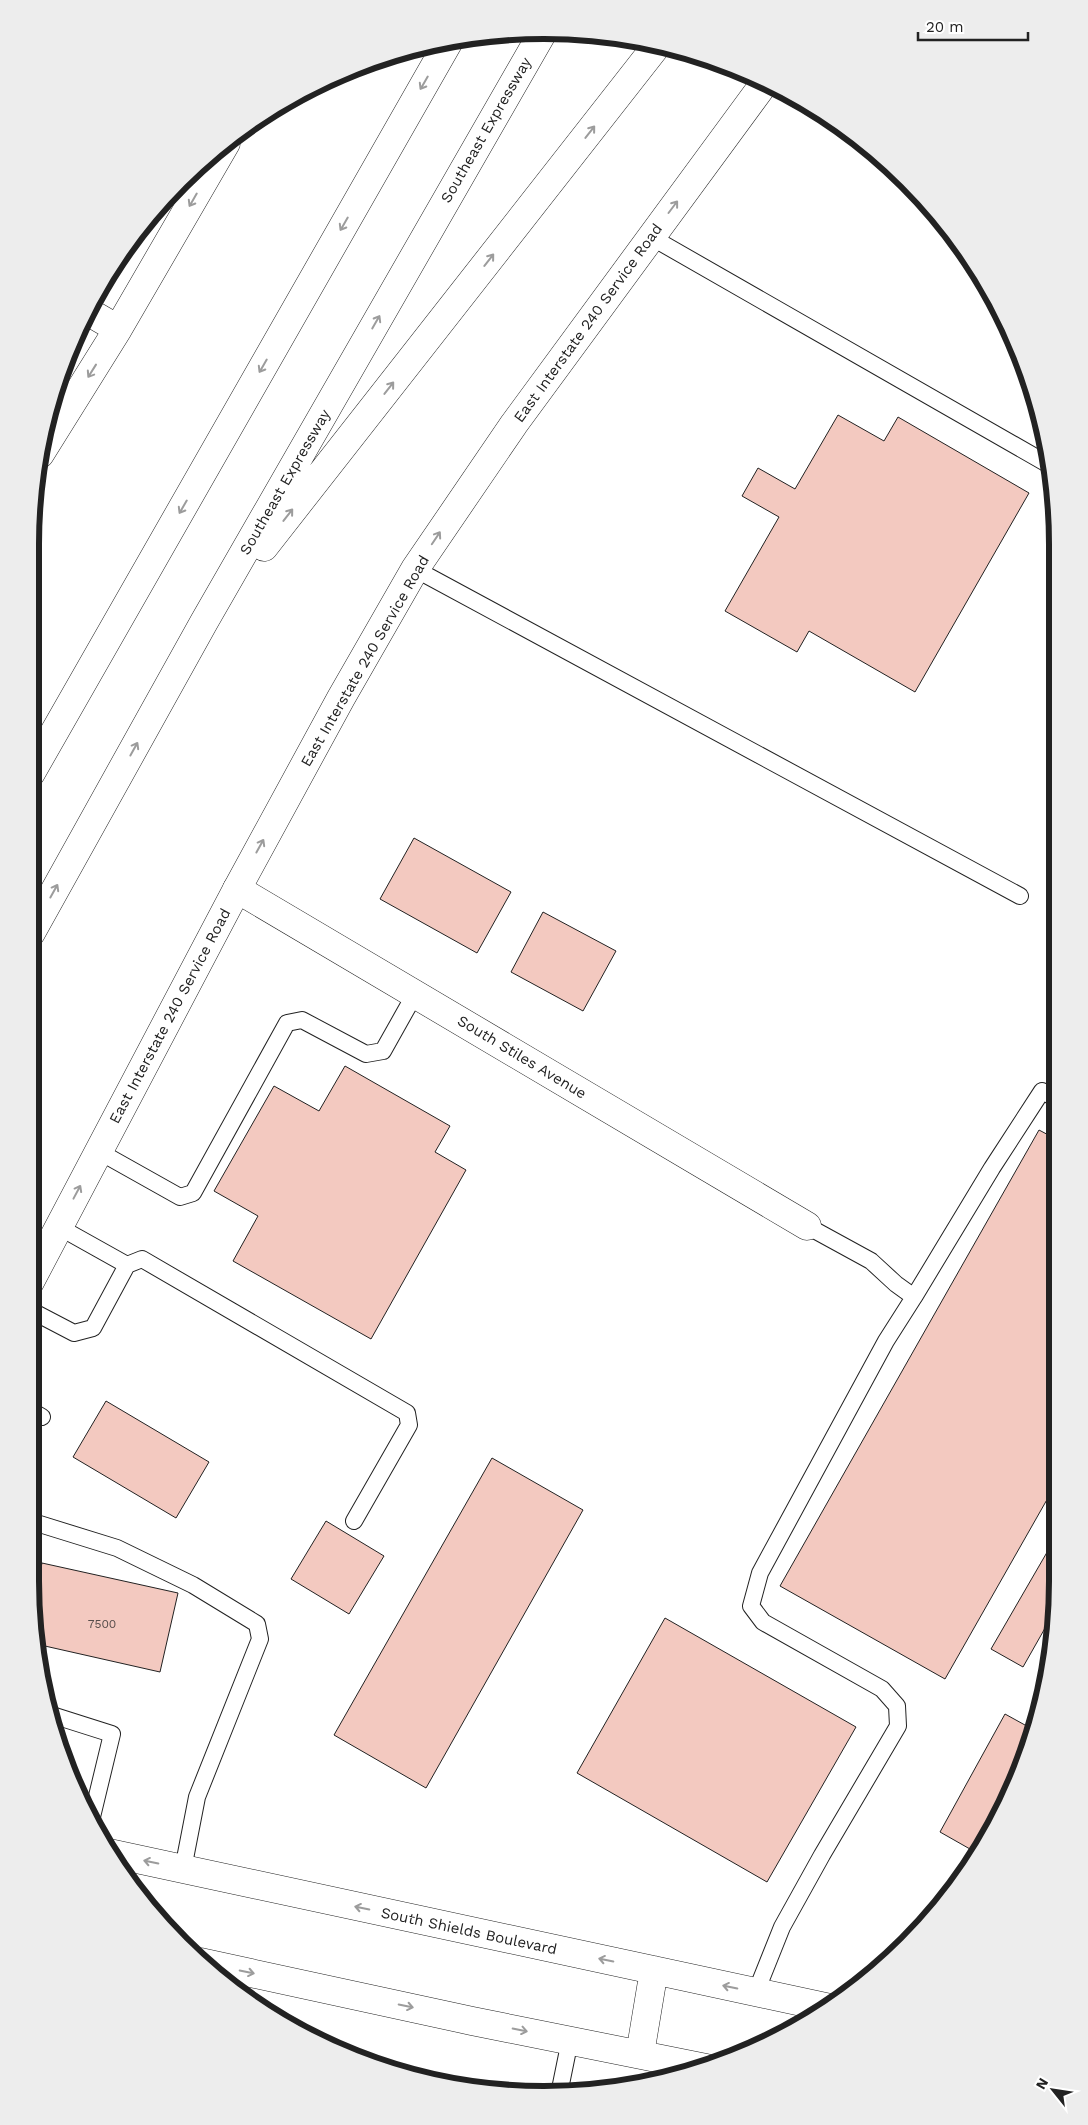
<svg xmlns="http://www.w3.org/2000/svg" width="1088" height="2125" font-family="'Work Sans',sans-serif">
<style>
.building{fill:#f3c9c0;stroke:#222}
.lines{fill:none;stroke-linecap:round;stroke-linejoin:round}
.service-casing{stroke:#222;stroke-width:18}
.minor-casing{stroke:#222;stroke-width:29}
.tertiary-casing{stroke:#222;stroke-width:29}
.primary-casing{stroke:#222;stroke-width:29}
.motorway-casing{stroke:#222;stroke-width:29}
.service{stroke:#fff;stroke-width:16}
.minor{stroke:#fff;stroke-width:28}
.tertiary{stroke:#fff;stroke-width:28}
.primary{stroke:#fff;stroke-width:28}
.motorway{stroke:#fff;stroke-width:28}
.oneway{stroke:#9c9c9c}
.labels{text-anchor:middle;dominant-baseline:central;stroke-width:4;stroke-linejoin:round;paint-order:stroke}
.number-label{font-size:12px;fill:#564c4a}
.street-label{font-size:15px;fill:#222;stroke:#fff}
.rim{fill:none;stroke:#222;stroke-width:6}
</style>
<rect width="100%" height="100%" fill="#fff"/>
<path class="building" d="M 838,415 L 884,441 L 898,417 L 1029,493 L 915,692 L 809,631 L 797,652 L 725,611 L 779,517 L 742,496 L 758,468 L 795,489 Z
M 414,838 L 511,892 L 477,953 L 380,899 Z
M 543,912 L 616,951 L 583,1011 L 511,972 Z
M 345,1066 L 450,1126 L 435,1152 L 466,1170 L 371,1339 L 233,1261 L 258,1216 L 214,1191 L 274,1086 L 319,1111 Z
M 1039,1130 L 1056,1139 L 1057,1482 L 945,1679 L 780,1586 Z
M 106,1401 L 209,1462 L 176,1518 L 73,1457 Z
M 492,1458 L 583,1510 L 426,1788 L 334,1735 Z
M 326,1521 L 384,1556 L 349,1614 L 291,1579 Z
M 1057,1535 L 1057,1607 L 1023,1667 L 991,1649 Z
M 42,1563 L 178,1593 L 160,1672 L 36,1644 L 32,1604 Z
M 665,1618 L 856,1727 L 767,1882 L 577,1773 Z
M 1005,1714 L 1034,1730 L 1005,1809 L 977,1853 L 940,1832 Z"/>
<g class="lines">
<g class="service-casing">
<path id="service" d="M 651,237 L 1051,466
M 415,569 L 1020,896
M 98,1151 L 180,1197 L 193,1193 L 287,1023 L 302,1020 L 366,1054 L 383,1051 L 415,994
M 127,1265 L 142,1259 L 407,1413 L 409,1425 L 354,1521
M 914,1297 L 992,1168 L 1042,1091 L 1055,1098
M 30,1310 L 74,1333 L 93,1328 L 127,1265 L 59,1227
M 30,1410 L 42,1417
M 30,1521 L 117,1548 L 193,1585 L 257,1624 L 260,1639 L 197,1797 L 183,1869
M 49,1714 L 112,1734 L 91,1821
M 756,1992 L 782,1927 L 822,1855 L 898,1726 L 897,1706 L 882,1689 L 763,1622 L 751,1606 L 760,1573 L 886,1341 L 914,1297 L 896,1284 L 871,1261 L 807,1226
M 559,2094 L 570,2040"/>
</g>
<g class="minor-casing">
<path id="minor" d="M 237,889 L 807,1226"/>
</g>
<g class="tertiary-casing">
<path id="tertiary" d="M 87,311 L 118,329
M 40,454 L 118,329 L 226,143
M 30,1282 L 237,889 L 341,698 L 415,569 L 514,424 L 766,81"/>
</g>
<g class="primary-casing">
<path id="primary" d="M 109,1853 L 830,2008
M 200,1962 L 472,2021 L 706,2068
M 640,2054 L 654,1970"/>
</g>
<g class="motorway-casing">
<path id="motorway" d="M 264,547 L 658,44
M 31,773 L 449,41
M 31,933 L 204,622 L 543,32"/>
</g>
<use href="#service" class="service"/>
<use href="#minor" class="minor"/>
<use href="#tertiary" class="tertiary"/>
<use href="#primary" class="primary"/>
<use href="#motorway" class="motorway"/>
</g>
<defs><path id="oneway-shaft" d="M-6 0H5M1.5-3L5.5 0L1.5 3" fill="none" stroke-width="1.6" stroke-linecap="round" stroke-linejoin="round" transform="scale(1.25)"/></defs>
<g class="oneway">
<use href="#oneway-shaft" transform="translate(424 83) rotate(120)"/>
<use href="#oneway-shaft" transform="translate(590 132) rotate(-52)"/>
<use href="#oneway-shaft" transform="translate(193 200) rotate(120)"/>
<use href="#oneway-shaft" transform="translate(673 207) rotate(-53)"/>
<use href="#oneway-shaft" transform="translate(344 224) rotate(120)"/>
<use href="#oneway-shaft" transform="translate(489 260) rotate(-52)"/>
<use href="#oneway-shaft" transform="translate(376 322) rotate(-60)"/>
<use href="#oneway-shaft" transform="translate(263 366) rotate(120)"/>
<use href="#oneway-shaft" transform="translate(92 371) rotate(122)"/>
<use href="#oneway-shaft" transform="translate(389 388) rotate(-52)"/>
<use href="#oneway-shaft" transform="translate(183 507) rotate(120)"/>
<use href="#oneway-shaft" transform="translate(288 515) rotate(-52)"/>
<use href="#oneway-shaft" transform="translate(436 538) rotate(-56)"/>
<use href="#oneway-shaft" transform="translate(134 749) rotate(-61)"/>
<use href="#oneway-shaft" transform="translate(260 846) rotate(-61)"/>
<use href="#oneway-shaft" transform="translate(54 891) rotate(-61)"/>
<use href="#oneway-shaft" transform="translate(77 1192) rotate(-62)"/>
<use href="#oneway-shaft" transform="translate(151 1862) rotate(-168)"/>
<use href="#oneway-shaft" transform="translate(362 1908) rotate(-168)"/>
<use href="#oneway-shaft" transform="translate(606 1960) rotate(-168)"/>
<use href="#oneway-shaft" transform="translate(247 1972) rotate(12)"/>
<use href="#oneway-shaft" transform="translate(730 1987) rotate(-168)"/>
<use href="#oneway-shaft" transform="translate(406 2006) rotate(12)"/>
<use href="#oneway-shaft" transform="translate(520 2030) rotate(11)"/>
</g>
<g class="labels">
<g class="number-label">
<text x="102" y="1624">7500</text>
</g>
<g class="street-label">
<text transform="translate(486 130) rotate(-60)">Southeast Expressway</text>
<text transform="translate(588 323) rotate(-54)">East Interstate 240 Service Road</text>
<text transform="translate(285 482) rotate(-60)">Southeast Expressway</text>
<text transform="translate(365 661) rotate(-60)">East Interstate 240 Service Road</text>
<text transform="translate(170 1016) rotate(-62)">East Interstate 240 Service Road</text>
<text transform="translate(522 1057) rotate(31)">South Stiles Avenue</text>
<text transform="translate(469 1931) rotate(12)">South Shields Boulevard</text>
</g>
</g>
<path d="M0 0H1088V2125H0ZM544 39H544A505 505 0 0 1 1049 544V1581A505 505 0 0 1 544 2086H544A505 505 0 0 1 39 1581V544A505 505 0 0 1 544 39Z" fill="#ededed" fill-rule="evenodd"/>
<path class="rim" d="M544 39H544A505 505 0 0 1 1049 544V1581A505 505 0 0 1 544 2086H544A505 505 0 0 1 39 1581V544A505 505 0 0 1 544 39Z"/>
<g transform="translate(1053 2090) rotate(300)" stroke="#ffffff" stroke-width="4" paint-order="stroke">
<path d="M0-4L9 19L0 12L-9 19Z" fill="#222222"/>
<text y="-8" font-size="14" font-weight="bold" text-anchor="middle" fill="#222222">N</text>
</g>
<path d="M918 32v8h110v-8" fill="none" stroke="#222222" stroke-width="2.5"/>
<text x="926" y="32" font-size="15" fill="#222222" stroke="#ffffff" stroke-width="4" paint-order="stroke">20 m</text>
</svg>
